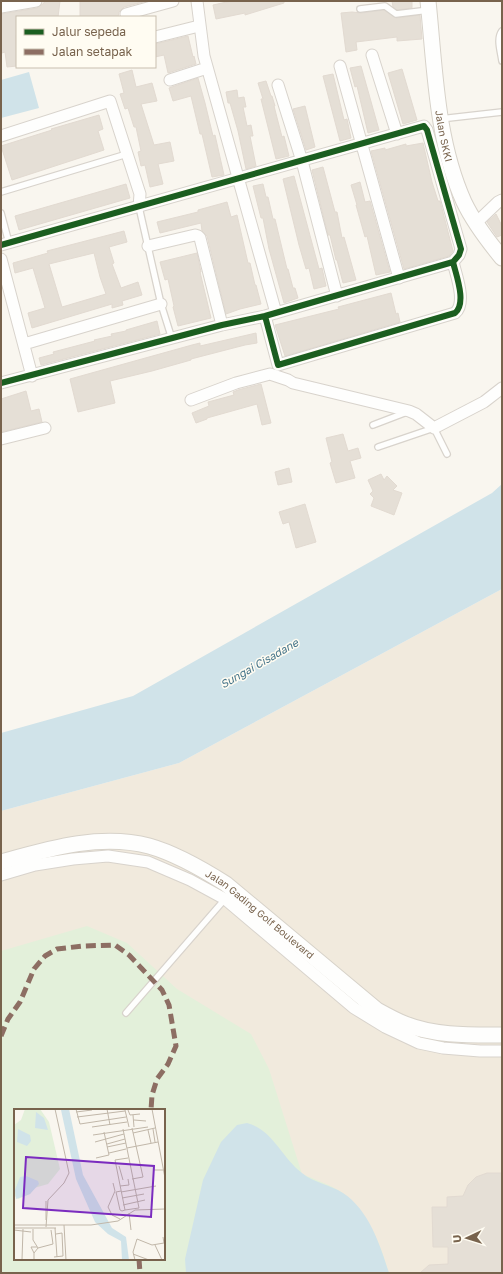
<svg xmlns="http://www.w3.org/2000/svg" width="503" height="1274" font-family="'Golos Text',sans-serif">
<style>
.residential{fill:#f1eadd;fill-rule:evenodd}
.green{fill:#e3f0da;fill-rule:evenodd}
.water{fill:#d0e3e9}
.building{fill:#e5dfd6;stroke:#e2dad1;fill-rule:evenodd}
.lines{fill:none;stroke-linecap:round;stroke-linejoin:round}
.service-casing{stroke:#d8d3cc;stroke-width:8}
.minor-casing{stroke:#d8d3cc;stroke-width:13}
.secondary-casing{stroke:#d7d2c9;stroke-width:17}
.service{stroke:#fefefd;stroke-width:5.5}
.minor{stroke:#fefefd;stroke-width:11}
.secondary{stroke:#fefefd;stroke-width:15}
.quiet{stroke:#8d6e63;stroke-width:5;stroke-dasharray:10 5;stroke-linecap:butt}
.cycleway-casing{stroke:#fffcf2;stroke-width:8}
.cycleway{stroke:#1b5e20;stroke-width:6}
.labels{text-anchor:middle;dominant-baseline:central;stroke-width:3;stroke-linejoin:round;paint-order:stroke}
.street-label{font-size:10px;fill:#78634d;stroke:#fffcf2}
.water-label{font-size:11px;font-style:italic;fill:#47768b;stroke:#fffcf2}
.inset-road{fill:none;stroke:#c1b7a9;stroke-width:1}
.view{fill:#7b2cbf;fill-opacity:0.15;stroke:#7b2cbf;stroke-width:2}
.inset-edge{fill:none;stroke:#78634d;stroke-width:2}
</style>
<rect width="100%" height="100%" fill="#f9f6ef"/>
<path class="residential" d="M 502,589 L 502,1273 L 1,1273 L 1,811 L 179,763 ZM 15,1110 L 164,1110 L 164,1259 L 15,1259 Z"/>
<path class="green" d="M 87,926 L 127,943 L 177,989 L 251,1034 L 269,1069 L 302,1174 C 314,1179 334,1186 344,1194 C 369,1213 380,1244 389,1273 L 1,1273 L 1,951 ZM 15,1110 L 164,1110 L 164,1259 L 15,1259 Z"/>
<path class="water" d="M 29,72 L 39,108 L 1,118 L 1,80 Z
M 502,484 L 502,589 L 179,763 L 1,811 L 1,733 L 133,696 L 492,493 Z
M 247,1123 C 273,1130 282,1158 302,1173 C 314,1183 331,1185 343,1193 C 369,1210 380,1245 389,1273 L 186,1273 L 185,1259 L 203,1180 L 221,1142 L 237,1125 Z"/>
<path class="building" d="M 44,1 L 60,1 L 58,17 L 17,17 L 17,35 L 16,35 L 17,66 L 7,67 L 5,52 L 2,53 L 1,46 L 1,14 L 37,8 L 44,3 Z
M 80,1 L 147,1 L 124,7 L 119,12 L 118,17 L 80,17 Z
M 231,1 L 284,1 L 284,3 L 245,15 L 245,13 L 216,19 L 213,5 Z
M 392,1 L 412,1 L 412,8 L 397,10 L 393,7 Z
M 384,10 L 396,18 L 420,15 L 422,39 L 397,41 L 397,37 L 356,42 L 357,50 L 346,52 L 341,13 L 352,12 L 361,13 Z
M 188,36 L 193,57 L 194,56 L 196,64 L 168,73 L 164,55 L 155,57 L 155,44 Z
M 361,66 L 379,130 L 368,133 L 357,86 L 355,87 L 350,68 Z
M 402,69 L 417,120 L 403,124 L 388,73 Z
M 132,70 L 136,87 L 152,83 L 157,101 L 141,104 L 154,145 L 170,142 L 174,161 L 158,164 L 163,184 L 150,187 L 145,165 L 141,166 L 138,152 L 141,151 L 136,127 L 134,127 L 128,108 L 125,109 L 120,94 L 124,93 L 119,74 Z
M 333,74 L 344,120 L 347,119 L 351,138 L 340,141 L 323,76 Z
M 198,78 L 205,103 L 213,136 L 215,135 L 224,175 L 212,177 L 202,134 L 200,134 L 191,96 L 173,101 L 169,88 Z
M 266,81 L 271,96 L 272,96 L 275,106 L 274,106 L 282,137 L 284,136 L 289,156 L 276,159 L 261,99 L 263,99 L 258,83 Z
M 237,90 L 238,98 L 244,97 L 246,107 L 243,107 L 247,126 L 251,125 L 253,136 L 250,136 L 256,166 L 246,169 L 238,131 L 230,103 L 228,103 L 226,92 Z
M 305,106 L 315,147 L 306,150 L 293,109 Z
M 99,115 L 103,129 L 98,131 L 104,150 L 12,180 L 1,146 L 52,130 L 51,129 Z
M 423,143 L 432,182 L 438,201 L 440,201 L 453,251 L 449,256 L 404,269 L 371,151 L 385,148 L 385,150 L 406,144 L 406,146 Z
M 323,167 L 335,212 L 337,212 L 342,238 L 344,237 L 356,280 L 343,283 L 337,260 L 336,260 L 330,235 L 328,235 L 312,170 Z
M 294,176 L 319,269 L 322,268 L 326,286 L 314,289 L 309,268 L 306,269 L 299,245 L 283,179 Z
M 360,182 L 365,202 L 370,201 L 390,272 L 376,275 L 367,236 L 365,237 L 356,205 L 357,205 L 351,185 Z
M 126,184 L 130,198 L 19,230 L 15,216 Z
M 263,184 L 266,197 L 268,197 L 273,219 L 275,219 L 287,269 L 288,269 L 293,288 L 295,288 L 298,298 L 284,303 L 269,249 L 263,218 L 261,218 L 253,186 Z
M 227,202 L 231,217 L 237,215 L 248,263 L 250,263 L 255,285 L 256,285 L 261,304 L 240,309 L 226,314 L 207,236 L 202,231 L 201,223 L 160,233 L 157,222 L 198,212 L 198,210 Z
M 496,214 L 502,226 L 502,235 L 497,237 L 487,222 Z
M 124,231 L 127,242 L 109,247 L 114,263 L 112,264 L 121,288 L 138,282 L 142,295 L 122,301 L 123,305 L 112,308 L 112,304 L 32,328 L 28,313 L 45,308 L 33,268 L 15,273 L 13,263 L 48,253 L 47,251 ZM 94,253 L 100,277 L 106,294 L 62,307 L 49,264 Z
M 197,253 L 201,272 L 200,272 L 211,318 L 178,326 L 173,307 L 174,306 L 168,279 L 165,280 L 160,262 Z
M 391,293 L 396,314 L 398,313 L 400,322 L 285,356 L 275,325 L 339,309 L 338,307 Z
M 157,321 L 160,334 L 41,365 L 39,358 L 54,354 L 53,352 L 95,341 L 94,340 L 112,336 L 111,334 L 126,331 L 126,330 Z
M 256,333 L 257,343 L 245,345 L 191,359 L 191,360 L 152,371 L 110,381 L 115,403 L 78,412 L 70,379 L 192,345 L 200,343 L 200,346 Z
M 261,384 L 271,423 L 262,425 L 257,404 L 207,418 L 207,419 L 196,423 L 192,413 L 209,406 L 208,402 L 234,395 L 233,392 L 238,390 Z
M 26,391 L 31,411 L 39,409 L 42,422 L 1,432 L 1,399 Z
M 343,434 L 348,451 L 358,448 L 361,458 L 350,461 L 355,478 L 336,483 L 330,463 L 332,462 L 326,438 Z
M 289,468 L 292,482 L 278,485 L 275,472 Z
M 381,474 L 384,480 L 387,476 L 397,486 L 393,490 L 402,493 L 394,515 L 371,506 L 374,498 L 370,494 L 373,491 L 368,480 Z
M 305,504 L 316,542 L 296,548 L 289,522 L 283,524 L 279,512 Z
M 487,1173 L 502,1173 L 502,1273 L 420,1273 L 429,1265 L 448,1264 L 448,1247 L 433,1247 L 432,1207 L 447,1207 L 447,1197 L 463,1196 L 468,1185 L 476,1177 Z"/>
<g class="lines">
<g class="service-casing">
<path id="service" d="M 360,9 L 385,6 L 396,14 L 429,10
M 502,31 C 496,39 501,52 502,61
M 440,119 L 502,112
M 1,192 L 127,154
M 139,207 L 161,304 L 172,339
M 1,213 L 9,243
M 373,425 L 407,412
M 378,447 L 434,428 L 447,454
M 126,1013 L 225,899"/>
</g>
<g class="minor-casing">
<path id="minor" d="M 197,1 L 204,56 L 276,313
M 1,7 L 36,1
M 126,14 L 173,1
M 155,37 L 199,26
M 372,55 L 397,134
M 340,66 L 399,278
M 170,80 L 207,68
M 278,85 L 302,161 L 337,296
M 1,136 L 110,101 L 140,194 L 139,207
M 476,223 L 498,202 L 502,200
M 1,245 L 424,126 L 427,130 L 461,249 L 459,255 L 453,262
M 148,246 L 195,235 L 198,236 L 200,238 L 222,325
M 1,259 L 32,376
M 24,344 L 161,304
M 1,383 L 222,325 L 265,316 L 453,262 C 456,275 467,303 455,313 L 278,365 L 265,316
M 191,400 L 236,383 L 270,374 L 288,380 L 293,383 L 409,411 L 416,414 L 434,428 L 484,402 L 502,388
M 1,439 L 45,428
M 1,875 L 35,865 L 73,859 L 108,856 L 148,862 L 190,880 L 225,899 L 354,1008 L 385,1027 L 419,1043 L 443,1048 L 480,1051 L 502,1051"/>
</g>
<g class="secondary-casing">
<g id="secondary">
<path id="s1" d="M 428,1 C 435,68 436,140 464,202 C 474,223 488,241 502,258"/>
<path id="s2" d="M 1,862 C 48,849 100,833 149,846 C 174,853 204,870 226,884 L 377,1010 C 386,1015 395,1020 405,1024 C 435,1036 470,1035 502,1035"/>
</g>
</g>
<use href="#service" class="service"/>
<use href="#minor" class="minor"/>
<use href="#secondary" class="secondary"/>
<path class="quiet" d="M 1,1036 L 8,1019 L 20,1002 L 34,969 L 45,956 L 57,949 L 83,946 L 115,945 L 129,955 L 162,990 L 169,1005 L 176,1046 L 168,1064 L 157,1079 L 152,1095 L 151,1110
M 139,1259 L 140,1273"/>
<g class="cycleway-casing">
<path id="cycleway" d="M 1,245 L 424,126 L 427,130 L 461,249 L 459,255 L 453,262
M 1,383 L 222,325 L 265,316 L 453,262 C 456,275 467,303 455,313 L 278,365 L 265,316"/>
</g>
<use href="#cycleway" class="cycleway"/>
</g>
<g class="labels">
<g class="street-label">
<text stroke="none"><textPath href="#s1" startOffset="136">Jalan SKKI</textPath></text>
<text stroke="none"><textPath href="#s2" startOffset="282">Jalan Gading Golf Boulevard</textPath></text>
</g>
<g class="water-label">
<text transform="translate(259 663) rotate(-30)">Sungai Cisadane</text>
</g>
</g>
<g transform="translate(14 1109)">
<rect width="151" height="151" fill="#f9f6ef"/>
<path d="M 11,0 L 26,0 L 35,13 L 46,60 L 34,75 L 20,79 L 16,85 L 4,90 L 0,86 L 0,16 L 7,11 Z" fill="#e3f0da"/>
<path d="M 55,0 L 69,66 L 98,119 L 112,128 L 115,151 L 108,151 L 107,132 L 94,125 L 81,113 L 62,70 L 47,1 ZM 22,3 L 30,9 L 34,21 L 21,19 ZM 4,20 L 16,26 L 17,32 L 13,37 L 3,33 ZM 12,67 L 24,72 L 25,75 L 16,85 L 2,90 L 1,81 L 6,68 Z" fill="#d0e3e9"/>
<path class="inset-road" d="M 62,0 L 66,15 L 112,8M 93,0 L 96,16M 138,0 L 151,69M 111,1 L 115,18M 114,1 L 116,6 L 126,5M 62,3 L 78,1M 119,6 L 120,18M 63,8 L 111,2M 120,11 L 132,12M 78,18 L 113,13M 109,20 L 125,99 L 111,101M 139,20 L 141,33M 134,21 L 137,34M 119,24 L 141,19M 79,26 L 134,18M 81,33 L 110,25M 93,35 L 111,30M 93,38 L 112,34M 113,39 L 144,33M 95,44 L 112,40M 82,49 L 95,46 L 90,23M 139,56 L 140,61 L 149,61M 105,57 L 109,71M 118,70 L 129,68 L 118,19M 99,74 L 101,82 L 94,98 L 98,106 L 106,110M 106,77 L 115,76 L 114,70M 107,82 L 102,83 L 106,101 L 108,102 L 111,101 L 101,51 L 114,49M 107,83 L 142,77M 108,89 L 130,85M 109,96 L 131,91M 115,104 L 117,121M 32,111 L 32,92M 0,116 L 77,116 L 104,112 L 121,101 L 151,100M 50,116 L 52,151M 32,118 L 34,91 L 50,74 L 55,64 L 41,0M 0,119 L 42,119M 41,119 L 43,148M 19,120 L 19,131 L 24,139 L 39,135 L 37,121M 0,121 L 17,123M 141,136 L 148,151M 20,144 L 17,138 L 23,138M 119,145 L 135,151M 40,148 L 49,147 L 48,124 L 42,125M 8,151 L 9,120M 20,151 L 20,144 L 24,139M 121,151 L 119,143 L 123,130 L 138,136 L 150,134 L 149,128"/>
<path class="view" d="M 12,48 L 140,57 L 137,108 L 9,99 Z"/>
<rect width="151" height="151" class="inset-edge"/>
</g>
<rect width="503" height="1274" fill="none" stroke="#78634d" stroke-width="4"/>
<rect x="16" y="16" width="140" height="52" fill="#fffcf2" stroke="#c9bfb0"/>
<rect x="24" y="29" width="20" height="6" fill="#1b5e20" stroke="#c9bfb0"/>
<text x="52" y="36" font-size="12" fill="#78634d">Jalur sepeda</text>
<rect x="24" y="49" width="20" height="6" fill="#8d6e63" stroke="#c9bfb0"/>
<text x="52" y="56" font-size="12" fill="#78634d">Jalan setapak</text>
<g transform="translate(467 1238) rotate(266)" stroke="#fffcf2" stroke-width="3" paint-order="stroke">
<path d="M0-3L7 15L0 10L-7 15Z" fill="#78634d"/>
<text y="-6" font-size="11" font-weight="bold" text-anchor="middle" fill="#78634d">U</text>
</g>
</svg>
